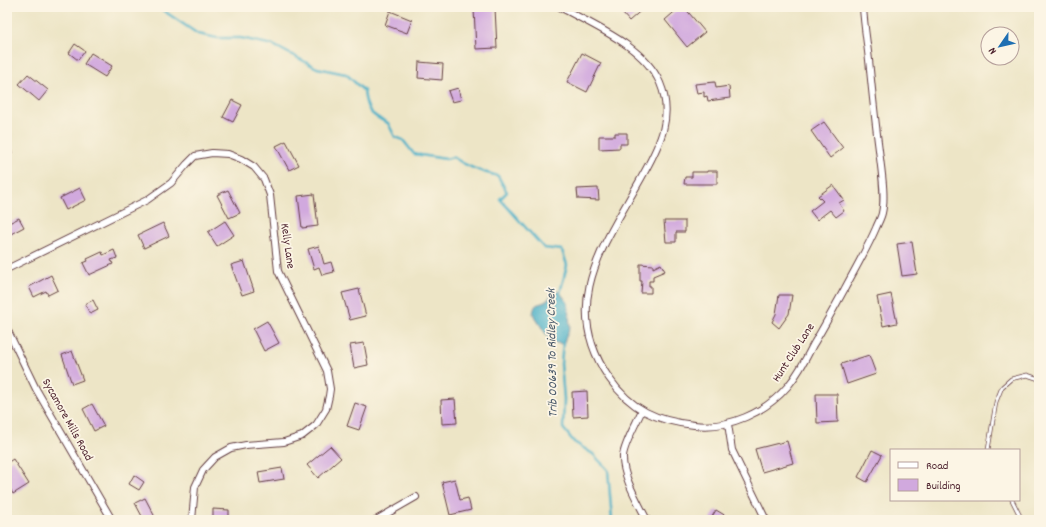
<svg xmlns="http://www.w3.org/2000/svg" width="1046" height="527" font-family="Dekko,sans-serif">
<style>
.water{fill:#48b0c8;stroke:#49687a}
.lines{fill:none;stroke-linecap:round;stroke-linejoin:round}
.stream{stroke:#48b0c8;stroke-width:2.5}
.building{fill:#d1a9de}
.service-casing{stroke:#623d42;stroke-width:4.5}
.minor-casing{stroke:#623d42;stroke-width:8}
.service{stroke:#fff;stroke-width:3}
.minor{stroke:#fff;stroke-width:6}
.labels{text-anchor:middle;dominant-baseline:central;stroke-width:3.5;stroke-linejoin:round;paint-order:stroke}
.street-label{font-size:12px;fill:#4a1f2b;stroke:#fcf5e5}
.water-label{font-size:13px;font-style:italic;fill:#49596a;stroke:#fcf5e5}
</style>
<rect width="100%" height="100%" fill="#fcf5e5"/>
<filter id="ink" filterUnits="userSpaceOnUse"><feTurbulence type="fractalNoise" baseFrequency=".025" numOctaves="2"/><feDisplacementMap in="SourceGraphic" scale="8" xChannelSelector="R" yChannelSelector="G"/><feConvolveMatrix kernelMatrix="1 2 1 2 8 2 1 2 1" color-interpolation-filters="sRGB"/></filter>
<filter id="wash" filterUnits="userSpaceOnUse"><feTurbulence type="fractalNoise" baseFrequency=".012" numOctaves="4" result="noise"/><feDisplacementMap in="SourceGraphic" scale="16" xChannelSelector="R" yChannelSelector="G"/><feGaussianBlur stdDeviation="0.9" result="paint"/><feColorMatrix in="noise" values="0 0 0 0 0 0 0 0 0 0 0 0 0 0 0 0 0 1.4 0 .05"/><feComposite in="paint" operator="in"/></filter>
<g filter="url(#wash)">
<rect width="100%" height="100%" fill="#ede5c6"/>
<path class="water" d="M 559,291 L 568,303 L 570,328 L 563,344 L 551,342 L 533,314 C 535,301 538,306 546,301 C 549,299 551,295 552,292 Z"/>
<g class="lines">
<path class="stream" d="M 158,7 L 198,34 L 217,38 L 241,38 L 273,45 L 317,68 L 346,74 L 364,91 C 366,110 370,115 388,123 L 395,137 L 403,140 L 414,154 L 446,159 L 453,157 C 467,167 481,172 498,176 L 507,192 L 500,199 L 544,248 L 562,250 L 567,265 L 560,293
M 563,342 L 561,364 L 564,399 L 563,428 L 574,442 L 593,454 L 608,470 L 612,520"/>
</g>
<g id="blocks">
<path class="building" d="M 617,7 L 645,7 L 629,21 Z
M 680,7 L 684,7 L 705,32 L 687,47 L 665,20 Z
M 495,8 L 497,48 L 476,49 L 474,9 Z
M 390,11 L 412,20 L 407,33 L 385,25 Z
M 75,44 L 85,51 L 78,60 L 69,53 Z
M 91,53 L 112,66 L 105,77 L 84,64 Z
M 582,53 L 601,63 L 587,92 L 567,82 Z
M 419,62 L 443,64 L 442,80 L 418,78 Z
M 28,74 L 48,90 L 39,101 L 19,84 Z
M 715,82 L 716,88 L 729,86 L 730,98 L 708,101 L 707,96 L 704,97 L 704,92 L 697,93 L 695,84 Z
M 458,88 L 461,100 L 452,102 L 448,91 Z
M 232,100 L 242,105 L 233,122 L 223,117 Z
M 824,122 L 843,148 L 830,158 L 811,131 Z
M 615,133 L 627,133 L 627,144 L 620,144 L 620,148 L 599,149 L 599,136 L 615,136 Z
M 9,141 L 12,153 L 7,154 L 7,142 Z
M 286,141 L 299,165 L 289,170 L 276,146 Z
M 707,171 L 717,171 L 717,184 L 684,184 L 685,177 L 692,177 L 692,172 L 707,172 Z
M 833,185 L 844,200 L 839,203 L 844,211 L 836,217 L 830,210 L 817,220 L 810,211 L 823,201 L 818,196 Z
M 80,188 L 86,200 L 66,210 L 60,198 Z
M 598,188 L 599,200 L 578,199 L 577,189 Z
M 228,190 L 240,213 L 229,218 L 217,195 Z
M 314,194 L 318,226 L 302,228 L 298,196 Z
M 19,218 L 24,227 L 7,236 L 7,224 Z
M 225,221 L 234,235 L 217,246 L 208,232 Z
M 664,221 L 685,221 L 685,232 L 676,232 L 676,242 L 666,242 Z
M 163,223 L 169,236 L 144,248 L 138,235 Z
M 912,242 L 917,274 L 902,276 L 897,244 Z
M 319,246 L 324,264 L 331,262 L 334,272 L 322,275 L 319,267 L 314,269 L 308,249 Z
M 114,250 L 117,258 L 111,260 L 113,264 L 89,275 L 83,263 L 88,261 L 87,259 L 102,252 L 103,255 Z
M 244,261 L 254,291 L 242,295 L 231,265 Z
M 640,264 L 653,265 L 653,268 L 661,264 L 665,271 L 653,276 L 653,281 L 649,281 L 649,286 L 651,286 L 651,293 L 641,293 L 642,281 L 640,281 Z
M 51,275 L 58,290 L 48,295 L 46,291 L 34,297 L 29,287 Z
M 359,289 L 366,316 L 350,320 L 342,293 Z
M 891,294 L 897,323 L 883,326 L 877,297 Z
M 779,295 L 792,295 L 789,314 L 779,328 L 772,322 L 776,314 Z
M 93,300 L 98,310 L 90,314 L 85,304 Z
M 267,321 L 279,343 L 264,351 L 253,329 Z
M 364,343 L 368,365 L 354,368 L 350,345 Z
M 72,351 L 83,380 L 72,384 L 62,355 Z
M 869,355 L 876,374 L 847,384 L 841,364 Z
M 587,391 L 588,416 L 573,417 L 572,392 Z
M 816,394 L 837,394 L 838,422 L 817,423 Z
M 455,399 L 457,423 L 442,424 L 441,400 Z
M 355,403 L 367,407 L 359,430 L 347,426 Z
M 92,404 L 104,426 L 94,431 L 83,409 Z
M 787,441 L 793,463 L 762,472 L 755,449 Z
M 330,446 L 341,458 L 318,478 L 307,465 Z
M 872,450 L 882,455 L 867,482 L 858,477 Z
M 13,459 L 29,484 L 13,494 L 7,483 L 7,463 Z
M 282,468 L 284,479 L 260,483 L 258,472 Z
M 134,475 L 144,482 L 139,490 L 129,484 Z
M 455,479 L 460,500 L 468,498 L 471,510 L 450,515 L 442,482 Z
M 145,498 L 156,519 L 153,520 L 144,520 L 135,503 Z
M 213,509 L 229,510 L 229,520 L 213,520 Z
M 716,510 L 733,520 L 710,520 Z"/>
</g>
</g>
<g filter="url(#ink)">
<use href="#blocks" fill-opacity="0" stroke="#623d42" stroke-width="1"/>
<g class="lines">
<g class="service-casing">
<path id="service" d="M 988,450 L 996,402 L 1002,387 L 1011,379 L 1027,375 L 1039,379
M 1012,500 L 1022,520"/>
</g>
<g class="minor-casing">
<path id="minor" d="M 560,7 C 594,26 644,46 660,83 C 674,116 660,144 644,173 C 607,241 557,302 609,378 C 631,410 657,421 694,425 C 729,429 765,413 788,386 C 798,374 806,359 813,345 C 824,327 834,308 844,290 C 855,269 867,249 876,228 C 878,223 881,218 882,213 C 886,196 881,168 879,150 C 875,120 872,90 869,60 C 867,42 864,25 863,7
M 7,269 L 147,200 L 171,183 L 187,164 L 195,156 L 212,153 L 228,154 L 241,159 L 254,167 L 264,179 L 270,195 L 278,271 L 327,371 L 330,389 L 329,396 L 326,409 L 316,425 L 302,436 L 284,442 L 246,445 L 231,448 L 215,457 L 203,470 L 195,487 L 192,520
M 7,329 L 36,389 L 112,520
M 642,410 C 637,422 624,444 623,456 C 622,476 638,502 647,520
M 728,424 L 732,450 L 766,520
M 376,520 L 416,497"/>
</g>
<use href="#service" class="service"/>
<use href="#minor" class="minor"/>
</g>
</g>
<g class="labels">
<g class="street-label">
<text transform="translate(287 246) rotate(82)">Kelly Lane</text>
<text transform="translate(794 353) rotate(-57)">Hunt Club Lane</text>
<text transform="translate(67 420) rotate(61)">Sycamore Mills Road</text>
</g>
<g class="water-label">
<text transform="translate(553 353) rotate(-91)">Trib 00639 To Ridley Creek</text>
</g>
</g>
<rect width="1046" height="527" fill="none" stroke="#fcf5e5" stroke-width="24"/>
<rect x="890" y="449" width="130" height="52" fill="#fcf5e5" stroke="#b59f9b"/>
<rect x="898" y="462" width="20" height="6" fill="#ffffff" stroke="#b59f9b"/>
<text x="926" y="469" font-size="12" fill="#4a1f2b">Road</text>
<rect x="898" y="479" width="20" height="12" fill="#d1a9de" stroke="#b59f9b"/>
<text x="926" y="489" font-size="12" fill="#4a1f2b">Building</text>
<g transform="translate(1000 46) rotate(236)"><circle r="19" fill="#fcf5e5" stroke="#b59f9b"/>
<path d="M0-3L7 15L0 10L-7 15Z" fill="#1f6fb2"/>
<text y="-6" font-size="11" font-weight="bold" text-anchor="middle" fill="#4a1f2b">N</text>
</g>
</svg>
